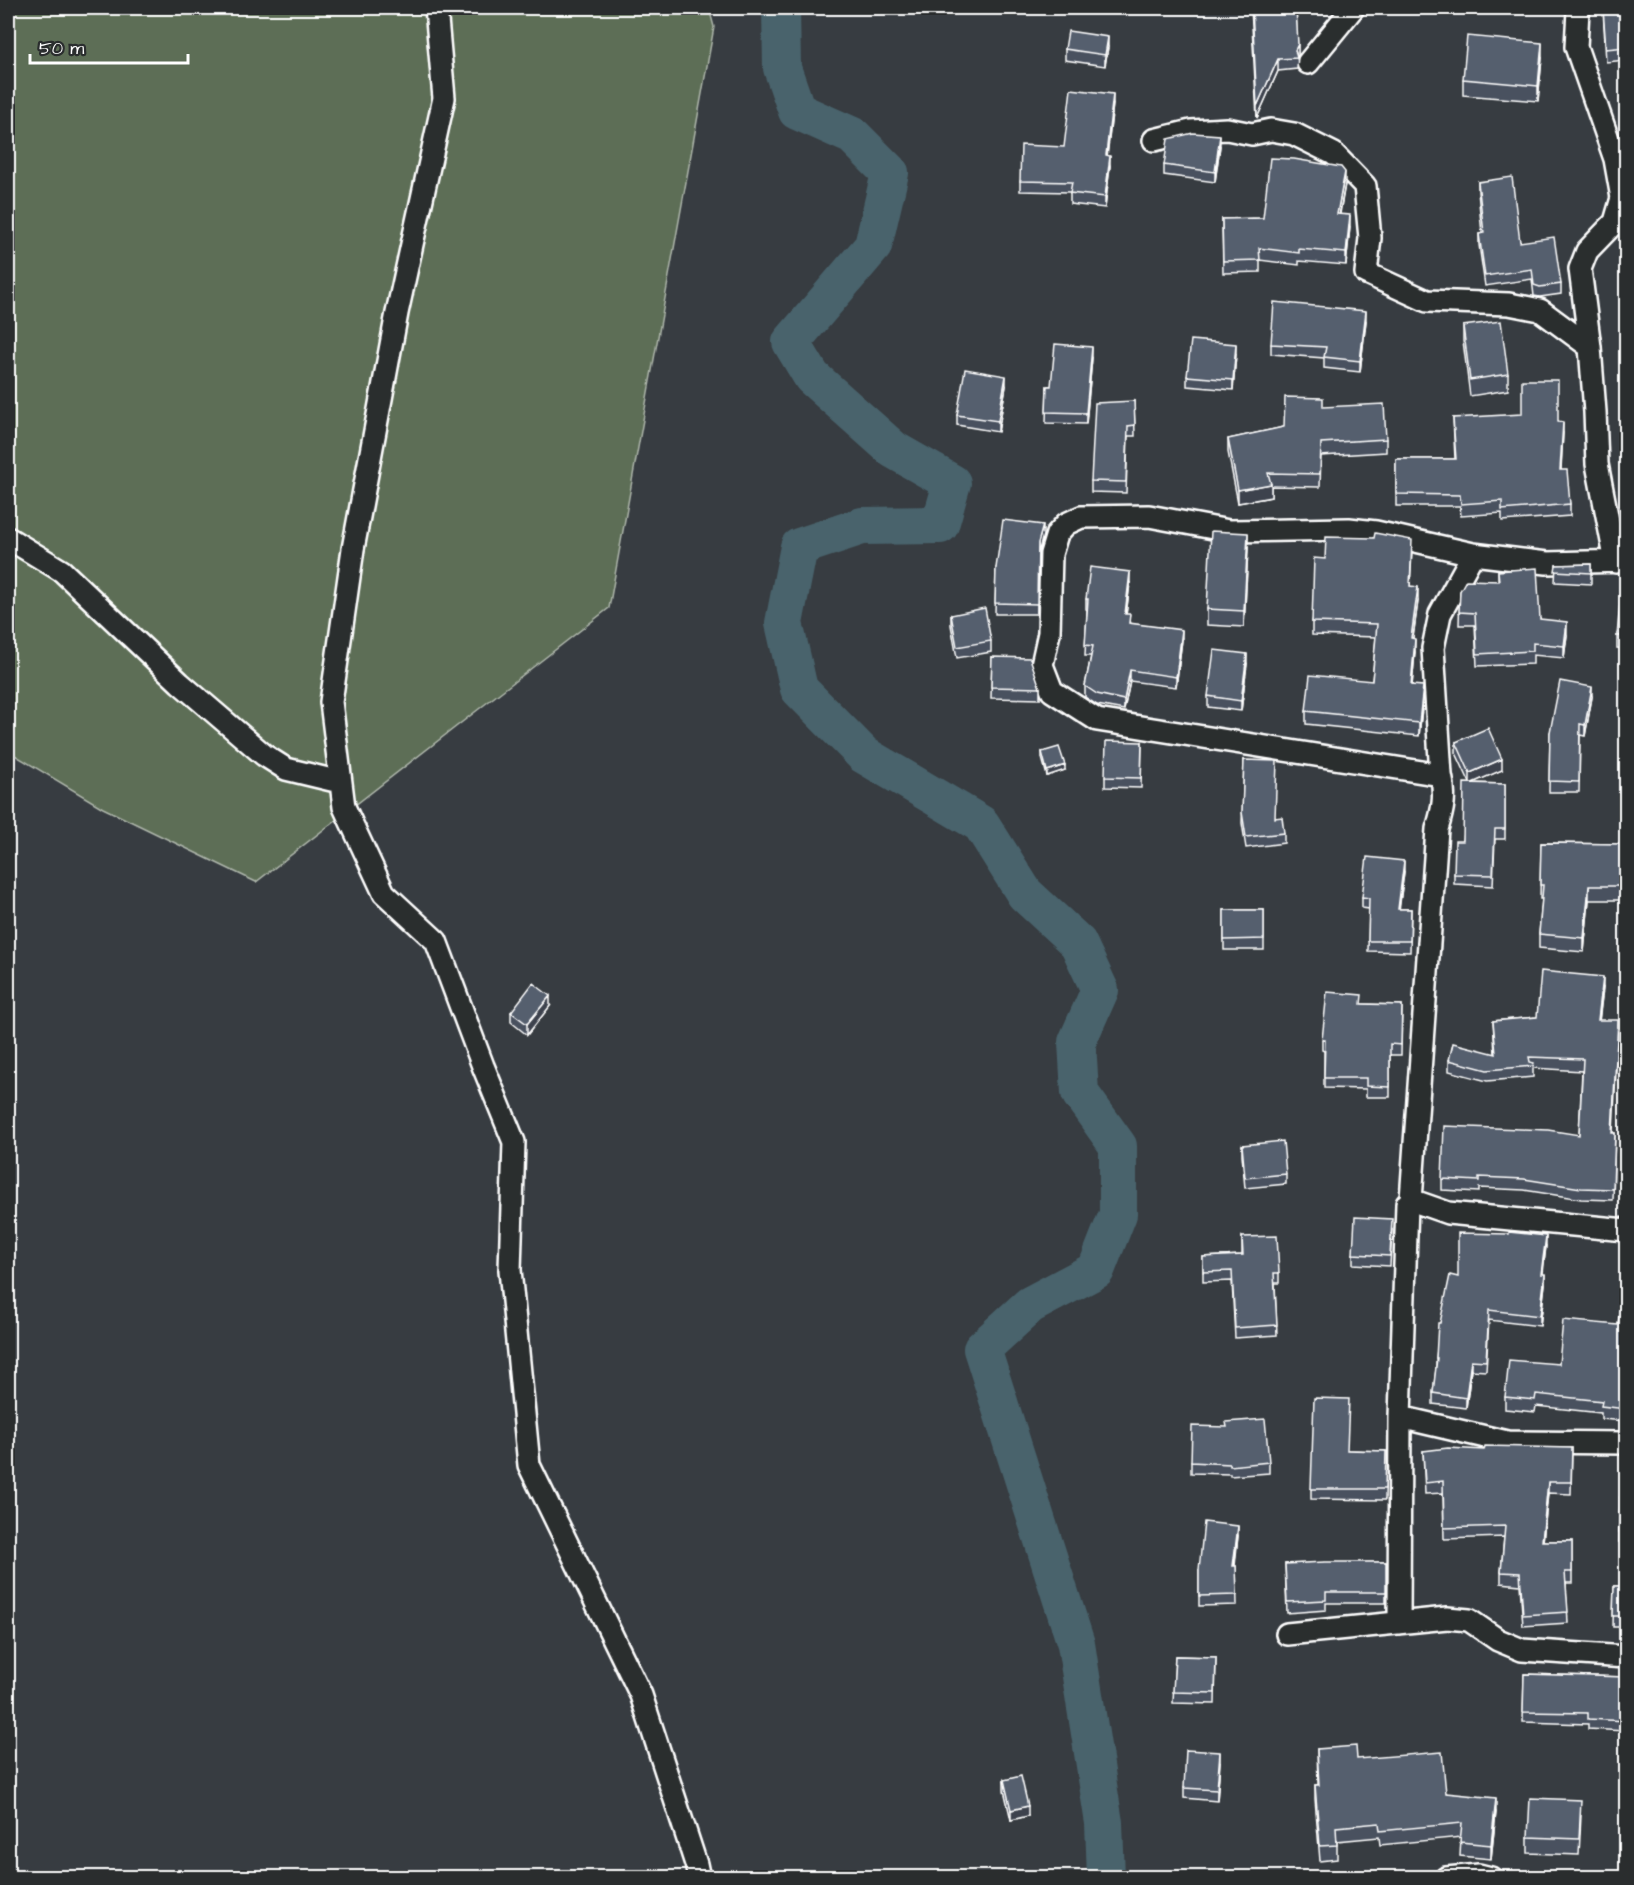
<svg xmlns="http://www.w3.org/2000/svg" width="1634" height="1885" font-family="'Architects Daughter',sans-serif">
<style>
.green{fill:#5d6e57;stroke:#aeb6ab;stroke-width:1.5}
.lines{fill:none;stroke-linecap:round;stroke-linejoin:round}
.river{stroke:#48636c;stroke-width:38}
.minor-casing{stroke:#fff;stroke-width:26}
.minor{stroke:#2a2d2e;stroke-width:21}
.wall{fill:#49515f;stroke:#fff;stroke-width:1.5}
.shaded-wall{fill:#3c424d;stroke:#fff;stroke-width:1.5}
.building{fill:#555e6e;stroke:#fff;stroke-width:1.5}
</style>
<rect width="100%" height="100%" fill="#373c41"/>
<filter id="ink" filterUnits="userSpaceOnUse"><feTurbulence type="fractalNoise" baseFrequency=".0167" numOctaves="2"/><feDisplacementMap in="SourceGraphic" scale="12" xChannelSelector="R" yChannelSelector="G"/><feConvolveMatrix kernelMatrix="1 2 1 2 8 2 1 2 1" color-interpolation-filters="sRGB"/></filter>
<g filter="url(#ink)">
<path class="green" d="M 8,8 L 709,8 L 714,27 L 609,608 L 256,882 L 103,808 L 8,751 Z"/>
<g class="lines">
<path class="river" d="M 781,8 L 782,68 L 797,111 L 853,136 L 890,173 L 873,246 L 791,342 L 812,377 L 894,450 L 952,483 L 940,525 L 862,526 L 799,547 L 784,623 L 799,689 L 864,755 L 981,824 L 1025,894 L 1078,943 L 1100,990 L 1077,1042 L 1080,1093 L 1118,1146 L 1118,1214 L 1096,1270 L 1030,1305 L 982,1349 L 1076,1644 L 1104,1823 L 1106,1878"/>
<g class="minor-casing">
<path id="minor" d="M 436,8 L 444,98 L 397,313 L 353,549 L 331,702 L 344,807 L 384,893 L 436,941 L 483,1066 L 514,1142 L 510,1270 L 529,1465 L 641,1695 L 696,1864 L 699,1878
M 1580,8 L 1578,10 L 1576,47 L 1615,159 L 1622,198 L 1615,222 L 1587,251 L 1580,269 L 1590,347 L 1595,412 L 1597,464 L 1616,562
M 1308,63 L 1353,8
M 1154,140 L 1191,131 L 1227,129 L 1252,134 L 1271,130 L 1294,134 L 1334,154 L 1365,186 L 1370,238 L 1366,273 L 1427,301 L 1509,304 L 1540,310 L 1590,347
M 8,538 L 62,571 L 180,683 L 264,755 L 286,769 L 340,782
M 1441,775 L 1097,720 L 1052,691 L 1042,665 L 1049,633 L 1051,554 L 1057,534 L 1066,524 L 1081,517 L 1149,516 L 1229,531 L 1349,529 L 1376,532 L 1473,554 L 1547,563 L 1626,561
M 1411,1200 L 1448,1213 L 1626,1230
M 1400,1417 L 1507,1442 L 1626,1443
M 1399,1623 L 1400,1417 L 1407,1204 L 1411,1200 L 1437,829 C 1443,810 1446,795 1441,775 L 1433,648 L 1440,614 L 1473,554
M 1287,1634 L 1447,1618 L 1469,1620 L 1498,1640 L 1522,1650 L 1626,1657
M 1446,1878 L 1479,1875 L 1491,1878"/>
</g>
<use href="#minor" class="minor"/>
</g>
<path class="wall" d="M 1046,8 L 1105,8 L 1105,14 Z
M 1251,8 L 1306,8 L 1296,11 L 1298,55 L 1297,69 L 1278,71 L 1257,118 Z
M 1626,8 L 1626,60 L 1606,62 L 1603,9 Z
M 1108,47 L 1105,66 L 1065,60 L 1065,49 Z
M 1542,58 L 1538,101 L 1463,95 L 1463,79 Z
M 1113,104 L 1107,155 L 1110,166 L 1105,208 L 1070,204 L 1070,192 L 1020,191 L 1020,181 L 1064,147 Z
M 1220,146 L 1215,182 L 1164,175 L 1164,165 Z
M 1478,182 L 1520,242 L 1561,284 L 1561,294 L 1540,297 L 1534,296 L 1532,279 L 1485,286 L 1479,245 L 1479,234 L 1482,234 L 1478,192 Z
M 1345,184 L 1340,214 L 1350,227 L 1346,265 L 1299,261 L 1299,265 L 1260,260 L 1260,272 L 1223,273 L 1222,219 L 1263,218 Z
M 1366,321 L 1360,372 L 1324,368 L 1324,358 L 1271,354 L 1271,344 Z
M 1463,326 L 1508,374 L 1508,390 L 1470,396 L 1463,341 Z
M 1236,354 L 1233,390 L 1187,386 L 1187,376 Z
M 1092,358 L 1086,424 L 1046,423 L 1047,386 L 1051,386 Z
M 1006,386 L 998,432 L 957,425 L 957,415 Z
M 1134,401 L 1135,436 L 1128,436 L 1126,493 L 1091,492 L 1091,481 Z
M 1323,407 L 1386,439 L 1386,452 L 1321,456 L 1320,487 L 1271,486 L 1271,497 L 1238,503 L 1228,452 L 1228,439 L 1284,427 Z
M 1453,418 L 1558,421 L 1563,433 L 1561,470 L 1570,504 L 1570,516 L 1502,521 L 1502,513 L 1461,516 L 1460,506 L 1396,506 L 1396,459 L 1455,459 Z
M 1043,535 L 1038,554 L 1037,614 L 995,614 L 996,568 Z
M 1248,548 L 1244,627 L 1207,625 L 1207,609 Z
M 1412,553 L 1410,587 L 1418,601 L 1413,638 L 1415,652 L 1412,685 L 1423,699 L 1419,736 L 1306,724 L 1306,711 L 1372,681 L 1376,637 L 1312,635 L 1312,622 L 1325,559 Z
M 1591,564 L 1591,584 L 1555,582 L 1556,565 Z
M 1498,571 L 1540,619 L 1567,635 L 1564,658 L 1533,655 L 1533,664 L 1477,666 L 1475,625 L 1459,625 L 1460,591 L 1498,581 Z
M 1626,580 L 1626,649 L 1617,648 L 1617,636 Z
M 1130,583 L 1126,614 L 1130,623 L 1182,640 L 1176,687 L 1130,681 L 1124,710 L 1097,705 L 1085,697 L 1085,686 L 1091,656 L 1085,656 L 1087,610 L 1086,609 L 1086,599 Z
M 951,615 L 991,641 L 991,652 L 957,658 L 951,625 Z
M 992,657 L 1040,688 L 1040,699 L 991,698 Z
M 1247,664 L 1241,711 L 1208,707 L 1208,696 Z
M 1592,697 L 1585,736 L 1580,735 L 1579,792 L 1549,792 L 1550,732 Z
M 1142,742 L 1141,788 L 1105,787 L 1105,777 Z
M 1456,742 L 1502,770 L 1471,783 L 1505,784 L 1505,839 L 1495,839 L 1493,886 L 1454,884 L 1454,874 L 1463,841 L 1470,783 L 1456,753 Z
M 1042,752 L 1065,770 L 1047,776 L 1042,758 Z
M 1244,760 L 1284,833 L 1284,843 L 1246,848 L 1242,823 Z
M 1541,843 L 1622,844 L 1621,900 L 1589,900 L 1584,952 L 1539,948 L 1539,934 L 1542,899 L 1540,899 Z
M 1404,872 L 1399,909 L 1411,909 L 1410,952 L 1368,951 L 1369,909 L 1362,908 L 1362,897 Z
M 1224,910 L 1264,910 L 1264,950 L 1224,950 Z
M 1603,988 L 1599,1020 L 1618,1032 L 1613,1133 L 1615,1133 L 1613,1200 L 1581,1199 L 1524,1190 L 1479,1188 L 1479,1192 L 1442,1190 L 1442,1179 L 1579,1135 L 1582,1071 L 1533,1068 L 1533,1077 L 1487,1081 L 1449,1071 L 1449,1060 L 1495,1054 L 1493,1021 L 1537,1017 Z
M 1362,1004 L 1402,1005 L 1401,1055 L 1390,1055 L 1390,1097 L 1366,1097 L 1366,1089 L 1324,1088 L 1324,1051 L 1322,1050 L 1322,1040 Z
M 550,1006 L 527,1035 L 511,1022 L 511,1012 Z
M 1242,1145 L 1286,1174 L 1286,1184 L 1245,1188 L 1242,1155 Z
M 1392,1230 L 1390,1266 L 1353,1264 L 1353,1254 Z
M 1242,1237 L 1279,1273 L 1279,1283 L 1275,1283 L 1277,1335 L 1235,1338 L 1232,1281 L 1203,1282 L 1203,1257 L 1242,1255 Z
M 1546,1246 L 1543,1274 L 1545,1284 L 1540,1326 L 1489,1320 L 1486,1371 L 1471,1370 L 1466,1408 L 1433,1404 L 1433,1393 L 1436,1369 L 1436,1358 L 1440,1323 L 1458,1277 Z
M 1626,1269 L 1626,1421 L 1601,1419 L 1601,1413 L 1536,1406 L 1535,1412 L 1505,1409 L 1505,1397 L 1559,1364 L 1618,1325 Z
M 1572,1448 L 1571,1494 L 1548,1493 L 1543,1541 L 1572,1541 L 1572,1583 L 1566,1583 L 1568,1623 L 1523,1626 L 1520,1585 L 1501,1583 L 1501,1572 L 1504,1537 L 1444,1539 L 1443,1493 L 1425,1494 L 1423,1451 Z
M 1348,1450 L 1386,1451 L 1385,1500 L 1311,1499 L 1311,1489 Z
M 1626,1454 L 1626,1627 L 1613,1627 L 1614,1586 L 1623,1586 L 1626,1543 L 1619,1542 L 1620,1497 L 1623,1497 Z
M 1191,1462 L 1269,1462 L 1269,1473 L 1230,1476 L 1230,1474 L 1191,1473 Z
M 1238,1536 L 1235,1566 L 1236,1566 L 1237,1605 L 1199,1606 L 1199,1570 Z
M 1386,1562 L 1386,1603 L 1326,1603 L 1326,1610 L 1287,1613 L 1285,1564 Z
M 1175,1656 L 1216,1657 L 1215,1704 L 1173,1703 Z
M 1524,1674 L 1626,1677 L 1626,1731 L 1588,1729 L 1588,1724 L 1523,1722 Z
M 1317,1749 L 1357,1759 L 1496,1812 L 1491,1859 L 1460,1856 L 1461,1837 L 1380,1845 L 1379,1837 L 1337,1841 L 1337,1859 L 1320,1861 L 1315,1799 L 1315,1785 L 1318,1785 Z
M 1220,1762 L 1217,1801 L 1184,1798 L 1184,1788 Z
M 1004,1780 L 1028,1816 L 1011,1820 L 1004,1790 Z
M 1581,1816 L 1579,1855 L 1528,1853 L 1528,1837 Z"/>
<path class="shaded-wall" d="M 1295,8 L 1306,8 L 1295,11 Z
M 1108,37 L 1108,47 L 1105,66 L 1105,55 Z
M 1542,43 L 1542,58 L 1538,101 L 1538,86 Z
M 1298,44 L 1298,55 L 1297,58 L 1295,50 Z
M 1278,59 L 1278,71 L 1257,118 L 1257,106 Z
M 1113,94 L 1113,104 L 1106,166 L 1106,155 Z
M 1220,135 L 1220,146 L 1215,182 L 1215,172 Z
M 1110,156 L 1110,166 L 1105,208 L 1105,197 Z
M 1345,172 L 1345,184 L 1337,226 L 1337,214 Z
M 1350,215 L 1350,227 L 1346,265 L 1346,253 Z
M 1366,311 L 1366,321 L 1360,372 L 1360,361 Z
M 1236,344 L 1236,354 L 1233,390 L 1233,380 Z
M 1092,347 L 1092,358 L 1086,424 L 1086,413 Z
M 1006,376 L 1006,386 L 998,432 L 998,421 Z
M 1563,422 L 1563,433 L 1560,482 L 1560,470 Z
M 1271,484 L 1271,497 L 1238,503 L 1238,490 Z
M 1043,525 L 1043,535 L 1038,554 L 1037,614 L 1038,543 Z
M 1248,533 L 1248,548 L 1244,627 L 1244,611 Z
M 1130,572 L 1130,583 L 1125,624 L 1125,614 Z
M 1418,587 L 1418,601 L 1411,651 L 1411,638 Z
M 1567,622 L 1567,635 L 1564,658 L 1564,646 Z
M 1182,630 L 1182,640 L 1176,687 L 1176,677 Z
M 1415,639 L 1415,652 L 1411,698 L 1411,685 Z
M 1247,654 L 1247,664 L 1241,711 L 1241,701 Z
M 1130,670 L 1130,681 L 1124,710 L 1124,700 Z
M 1423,686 L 1423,699 L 1419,736 L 1419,723 Z
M 1592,687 L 1592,697 L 1585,736 L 1585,725 Z
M 1502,759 L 1502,770 L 1470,784 L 1470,773 Z
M 1065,765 L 1065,770 L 1047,776 L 1047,771 Z
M 1404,861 L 1404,872 L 1398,919 L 1398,909 Z
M 1589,886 L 1589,900 L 1584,952 L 1584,938 Z
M 1603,977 L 1603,988 L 1598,1031 L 1598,1020 Z
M 550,996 L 550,1006 L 527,1035 L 527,1024 Z
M 1546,1236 L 1546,1246 L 1541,1284 L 1541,1274 Z
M 1545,1274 L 1545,1284 L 1540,1326 L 1540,1316 Z
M 1471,1360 L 1471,1370 L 1466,1408 L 1466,1398 Z
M 1548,1482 L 1548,1493 L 1542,1552 L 1542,1541 Z
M 1238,1526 L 1238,1536 L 1233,1576 L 1233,1566 Z
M 1220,1752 L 1220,1762 L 1217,1801 L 1217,1790 Z
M 1496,1798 L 1496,1812 L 1491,1859 L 1491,1845 Z
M 1028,1806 L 1028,1816 L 1011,1820 L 1011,1810 Z"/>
<path class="building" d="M 1252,8 L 1296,8 L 1298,44 L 1295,50 L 1297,58 L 1278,59 L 1257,106 Z
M 1626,8 L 1626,47 L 1606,49 L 1603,9 Z
M 1068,31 L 1108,37 L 1105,55 L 1065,49 Z
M 1467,36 L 1542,43 L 1538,86 L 1463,79 Z
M 1071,89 L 1113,94 L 1106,155 L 1110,156 L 1105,197 L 1070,193 L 1072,182 L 1020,181 L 1021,145 L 1064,147 Z
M 1193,133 L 1220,135 L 1215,172 L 1164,165 L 1168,139 Z
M 1270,158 L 1294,159 L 1341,167 L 1345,172 L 1337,214 L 1350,215 L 1346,253 L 1299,249 L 1299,253 L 1259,248 L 1260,260 L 1223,261 L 1222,219 L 1263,218 Z
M 1512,177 L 1520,242 L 1554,237 L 1561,284 L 1540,287 L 1534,285 L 1532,269 L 1485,276 L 1479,234 L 1484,233 L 1478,182 Z
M 1274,302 L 1366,311 L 1360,361 L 1324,357 L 1326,347 L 1271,344 Z
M 1501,321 L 1508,374 L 1470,380 L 1463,326 Z
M 1191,340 L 1236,344 L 1233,380 L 1187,376 Z
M 1055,344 L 1092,347 L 1086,413 L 1046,412 L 1047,386 L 1051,386 Z
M 965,369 L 1006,376 L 998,421 L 957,415 Z
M 1522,380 L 1558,380 L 1558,421 L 1563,422 L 1560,470 L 1567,470 L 1570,504 L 1502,510 L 1502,501 L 1461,504 L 1460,495 L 1396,494 L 1396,459 L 1456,459 L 1453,418 L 1522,414 Z
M 1285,397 L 1323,398 L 1323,407 L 1384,404 L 1386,439 L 1321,443 L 1320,474 L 1268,473 L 1271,484 L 1238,490 L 1228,439 L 1284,427 Z
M 1134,401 L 1135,425 L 1128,426 L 1126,482 L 1091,481 L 1095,403 Z
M 1003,520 L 1043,525 L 1038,543 L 1037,604 L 995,603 L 996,568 Z
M 1211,531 L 1248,533 L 1244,611 L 1207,609 Z
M 1375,533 L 1412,540 L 1410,586 L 1418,587 L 1411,638 L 1415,639 L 1411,685 L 1423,686 L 1419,723 L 1306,711 L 1310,675 L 1372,681 L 1377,624 L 1312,622 L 1314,558 L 1325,559 L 1326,537 L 1374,538 Z
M 1591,564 L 1591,573 L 1555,571 L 1556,565 Z
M 1090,567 L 1130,572 L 1125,614 L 1130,614 L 1129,623 L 1182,630 L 1176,677 L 1130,670 L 1124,700 L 1097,694 L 1085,686 L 1093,646 L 1085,645 L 1088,599 L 1086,599 Z
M 1537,568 L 1540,619 L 1567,622 L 1564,646 L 1533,643 L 1533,651 L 1477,654 L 1475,613 L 1459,612 L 1460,591 L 1466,580 L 1499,581 L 1498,571 Z
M 1622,580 L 1626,580 L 1626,636 L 1617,636 Z
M 985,608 L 991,641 L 957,647 L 951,615 Z
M 1214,650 L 1247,654 L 1241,701 L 1208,696 Z
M 992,657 L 1030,658 L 1040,688 L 991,687 Z
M 1560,681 L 1592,687 L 1585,725 L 1580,724 L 1579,782 L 1549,781 L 1550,732 Z
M 1488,728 L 1502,759 L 1470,773 L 1456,742 Z
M 1106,741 L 1142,742 L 1141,778 L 1105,777 Z
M 1059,747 L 1065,765 L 1047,771 L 1042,752 Z
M 1244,760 L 1277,761 L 1275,818 L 1282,817 L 1284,833 L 1246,837 L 1242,812 Z
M 1464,783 L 1505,784 L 1505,829 L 1495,829 L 1493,875 L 1454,874 L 1455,841 L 1463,841 Z
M 1541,843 L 1622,844 L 1621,886 L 1589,886 L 1584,938 L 1539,934 L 1543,885 L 1540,885 Z
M 1367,857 L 1404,861 L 1398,909 L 1411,909 L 1410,941 L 1368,941 L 1369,898 L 1362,897 Z
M 1224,910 L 1264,910 L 1264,939 L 1224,940 Z
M 1541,971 L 1603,977 L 1598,1020 L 1618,1020 L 1612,1133 L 1615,1133 L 1613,1189 L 1581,1188 L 1524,1179 L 1479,1177 L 1479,1181 L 1442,1179 L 1444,1126 L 1548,1130 L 1579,1135 L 1583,1059 L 1529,1057 L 1530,1062 L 1534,1063 L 1533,1066 L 1487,1070 L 1449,1060 L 1453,1043 L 1496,1054 L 1493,1021 L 1537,1017 Z
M 533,983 L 550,996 L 527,1024 L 511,1012 Z
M 1327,992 L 1362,995 L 1361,1004 L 1402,1005 L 1401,1045 L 1390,1044 L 1390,1087 L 1366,1086 L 1366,1078 L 1324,1078 L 1325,1040 L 1322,1040 Z
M 1283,1141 L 1286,1174 L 1245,1178 L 1242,1145 Z
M 1355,1217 L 1392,1219 L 1390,1256 L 1353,1254 Z
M 1509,1232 L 1546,1236 L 1541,1274 L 1545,1274 L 1540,1316 L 1489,1310 L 1486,1361 L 1471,1360 L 1466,1398 L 1433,1393 L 1437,1358 L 1436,1358 L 1438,1323 L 1440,1323 L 1450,1275 L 1458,1277 L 1458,1233 L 1509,1234 Z
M 1277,1236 L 1279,1273 L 1274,1273 L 1277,1325 L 1235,1328 L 1232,1271 L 1203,1272 L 1203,1257 L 1243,1255 L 1242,1237 Z
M 1624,1269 L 1626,1269 L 1626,1409 L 1601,1406 L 1602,1401 L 1536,1394 L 1535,1400 L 1505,1397 L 1509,1360 L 1559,1364 L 1563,1320 L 1618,1325 Z
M 1314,1398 L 1349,1399 L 1347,1450 L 1386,1451 L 1385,1489 L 1311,1489 Z
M 1265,1419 L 1269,1462 L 1230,1466 L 1230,1464 L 1191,1462 L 1192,1426 L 1227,1427 L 1226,1422 Z
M 1485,1446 L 1572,1448 L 1571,1482 L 1548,1482 L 1542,1541 L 1572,1541 L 1572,1572 L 1565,1572 L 1568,1612 L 1523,1615 L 1520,1573 L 1501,1572 L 1505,1526 L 1444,1528 L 1443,1481 L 1425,1483 L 1423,1451 L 1448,1448 L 1484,1450 Z
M 1625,1454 L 1626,1454 L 1626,1532 L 1619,1532 L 1620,1497 L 1623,1497 Z
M 1204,1522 L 1238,1526 L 1233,1566 L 1236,1566 L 1237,1595 L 1199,1596 L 1199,1570 Z
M 1626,1536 L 1626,1616 L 1613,1616 L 1614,1586 L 1623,1586 Z
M 1325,1562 L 1386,1562 L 1386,1592 L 1326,1592 L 1326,1600 L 1287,1602 L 1285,1564 Z
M 1175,1656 L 1216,1657 L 1215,1693 L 1173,1692 Z
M 1524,1674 L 1626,1677 L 1626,1721 L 1588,1719 L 1588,1713 L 1523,1712 Z
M 1356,1746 L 1357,1759 L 1442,1752 L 1446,1793 L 1496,1798 L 1491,1845 L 1460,1842 L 1462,1823 L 1380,1831 L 1379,1823 L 1336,1827 L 1337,1845 L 1320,1846 L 1315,1785 L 1319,1785 L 1317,1749 Z
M 1186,1750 L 1220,1752 L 1217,1790 L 1184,1788 Z
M 1021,1776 L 1028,1806 L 1011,1810 L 1004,1780 Z
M 1530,1798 L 1581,1800 L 1579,1839 L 1528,1837 Z"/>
</g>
<rect width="1634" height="1885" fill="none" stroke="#2a2d2e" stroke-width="30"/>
<rect x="15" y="15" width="1604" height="1855" fill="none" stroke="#fff" stroke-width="2" filter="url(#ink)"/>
<path d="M30 54v9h158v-9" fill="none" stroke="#ffffff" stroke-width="3"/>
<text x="39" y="54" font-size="18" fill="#ffffff" stroke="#2a2d2e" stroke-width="4.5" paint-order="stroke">50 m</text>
</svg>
